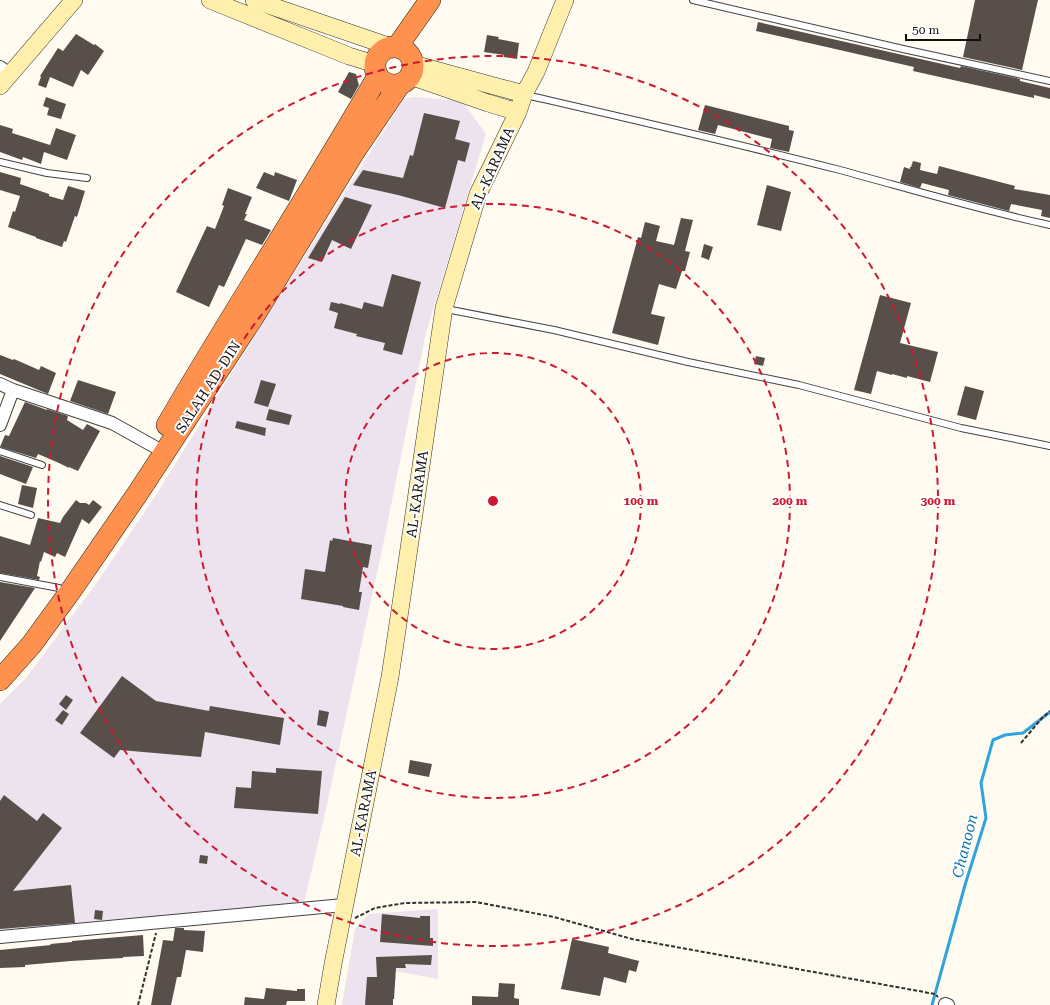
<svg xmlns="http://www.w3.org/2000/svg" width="1050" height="1005" font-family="'Roboto Serif',serif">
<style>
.industrial{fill:#ece3ee}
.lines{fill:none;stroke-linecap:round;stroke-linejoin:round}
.stream{stroke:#30a4da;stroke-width:3}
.building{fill:#594f4a}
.lane-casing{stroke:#424242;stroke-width:8}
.street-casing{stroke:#424242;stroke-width:14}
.secondary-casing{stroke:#313131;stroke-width:18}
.highway-casing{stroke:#202020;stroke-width:22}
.path{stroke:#313131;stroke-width:2;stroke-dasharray:4 2;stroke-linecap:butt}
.lane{stroke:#fff;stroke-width:6}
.street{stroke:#fff;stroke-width:12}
.secondary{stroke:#ffefac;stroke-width:17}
.highway{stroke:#ff914f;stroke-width:21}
.ring{fill:none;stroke:#ce1930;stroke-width:2;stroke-dasharray:7 5}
.labels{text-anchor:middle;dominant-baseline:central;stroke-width:4;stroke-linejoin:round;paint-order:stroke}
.street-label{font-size:14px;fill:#0f0f0f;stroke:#fff}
.water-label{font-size:15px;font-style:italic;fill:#0b74ae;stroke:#fff}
.centre{fill:#ce1930;stroke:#fff;stroke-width:2}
.ring-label{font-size:12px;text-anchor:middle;font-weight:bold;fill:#ce1930;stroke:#fff;stroke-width:4;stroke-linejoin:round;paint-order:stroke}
</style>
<rect width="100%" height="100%" fill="#fffbf1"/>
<path class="industrial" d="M 415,97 L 462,101 L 486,134 L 426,333 L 383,545 L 326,809 L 304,903 L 0,930 L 0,704 L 26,678 L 98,581 L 156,495 L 264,321 L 404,99 Z
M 438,909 L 438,979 L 395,971 L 390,1005 L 342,1005 L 355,929 L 369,914 Z"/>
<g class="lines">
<path class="stream" d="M 932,1005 L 965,885 L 986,818 L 981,783 L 993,740 L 1005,735 L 1023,733 L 1050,712"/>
</g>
<path class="building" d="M 975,0 L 1038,0 L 1022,70 L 963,57 Z
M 758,22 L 960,68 L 961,66 L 1020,79 L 1020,81 L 1050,88 L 1050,99 L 1034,95 L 1034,98 L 913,71 L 914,67 L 756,31 Z
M 76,34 L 94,45 L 95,44 L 104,51 L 88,75 L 81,70 L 73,87 L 50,77 L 46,88 L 38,85 L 41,77 L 40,76 L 58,48 L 63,51 Z
M 487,35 L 499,37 L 498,39 L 519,43 L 517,59 L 504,57 L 504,55 L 484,52 Z
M 349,72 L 356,74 L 358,82 L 359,85 L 351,99 L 338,92 Z
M 46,97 L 66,104 L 61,119 L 47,115 L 49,108 L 43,106 Z
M 705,105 L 789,126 L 789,130 L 794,131 L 789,152 L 770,148 L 772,139 L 718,125 L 715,134 L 698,130 Z
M 424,113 L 460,121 L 455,139 L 470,143 L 465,162 L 458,160 L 445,208 L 398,195 L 353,185 L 363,170 L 403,178 L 410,155 L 413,156 Z
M 0,125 L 13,129 L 12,133 L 50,145 L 56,128 L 76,135 L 67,160 L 44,152 L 41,164 L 23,157 L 22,160 L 0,152 Z
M 913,161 L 921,163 L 920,170 L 937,174 L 939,166 L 1015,186 L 1014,189 L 1050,195 L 1050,218 L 1041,216 L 1042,210 L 1011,204 L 1009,211 L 948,195 L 949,190 L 922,183 L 920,188 L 900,182 L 904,167 L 910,169 L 910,167 L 911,167 Z
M 0,172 L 21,178 L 20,184 L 49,194 L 49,196 L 63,200 L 68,186 L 85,191 L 77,217 L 75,216 L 66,242 L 64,241 L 62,247 L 36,238 L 36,237 L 8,227 L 13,211 L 15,212 L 20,196 L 0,190 Z
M 264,172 L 274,176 L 275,172 L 297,180 L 289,201 L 256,188 Z
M 767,185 L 791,192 L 781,231 L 757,225 Z
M 228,188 L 252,197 L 245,214 L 247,214 L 244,220 L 271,230 L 262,245 L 246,239 L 224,287 L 219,285 L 209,307 L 176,292 L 207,226 L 215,229 L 224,206 L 222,205 Z
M 345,197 L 372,205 L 351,249 L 332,240 L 322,262 L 308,258 Z
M 681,218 L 693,220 L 685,251 L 690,252 L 685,271 L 682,271 L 676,289 L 659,284 L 651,314 L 665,317 L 658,345 L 612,333 L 638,237 L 641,238 L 645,222 L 660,226 L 656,241 L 674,245 Z
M 704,244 L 713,247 L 709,260 L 701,257 Z
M 392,274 L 421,282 L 402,355 L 383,350 L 385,343 L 356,336 L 357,334 L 334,328 L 338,313 L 329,310 L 331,302 L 340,304 L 340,303 L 362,309 L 364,302 L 383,307 Z
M 880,295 L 911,303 L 900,343 L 938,352 L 930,382 L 907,376 L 907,378 L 892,374 L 892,375 L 877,371 L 871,394 L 854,390 Z
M 0,355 L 13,360 L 14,359 L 39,370 L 41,366 L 56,373 L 48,394 L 0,374 Z
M 756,356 L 765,358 L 763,366 L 754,364 Z
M 78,380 L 116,392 L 108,414 L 70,401 Z
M 261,380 L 276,384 L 268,407 L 254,403 Z
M 965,386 L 984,391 L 976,420 L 957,415 Z
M 25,402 L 47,410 L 47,409 L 68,416 L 67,420 L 83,430 L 87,424 L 100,431 L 78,471 L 69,467 L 69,468 L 59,463 L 38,454 L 36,458 L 0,447 L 5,435 L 9,436 Z
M 269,409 L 292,415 L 289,425 L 266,420 Z
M 237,421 L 266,428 L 265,436 L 235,428 Z
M 0,456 L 33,467 L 26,484 L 0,474 Z
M 22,485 L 37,488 L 33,508 L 18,504 Z
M 76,500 L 80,503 L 86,503 L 89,505 L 93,500 L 102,507 L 89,524 L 82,519 L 65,557 L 57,553 L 55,557 L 44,552 L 41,562 L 40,561 L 37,576 L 40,577 L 39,580 L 0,573 L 0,536 L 30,545 L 38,518 L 60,523 L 63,517 Z
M 333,538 L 372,545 L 368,568 L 363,567 L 359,592 L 362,592 L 359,610 L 343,607 L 343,606 L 301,599 L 305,569 L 325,572 L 330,540 L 332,541 Z
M 0,582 L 35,588 L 0,641 Z
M 122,676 L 156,701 L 209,711 L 210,706 L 284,718 L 280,745 L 205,732 L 201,757 L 120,750 L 114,758 L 80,733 Z
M 66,695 L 73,700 L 66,710 L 59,704 Z
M 63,710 L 69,714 L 62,725 L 55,720 Z
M 319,710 L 329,712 L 326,727 L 317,725 Z
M 410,760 L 432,764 L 429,777 L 408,773 Z
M 276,768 L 322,771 L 318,814 L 234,808 L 236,787 L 251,788 L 252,771 L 276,773 Z
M 4,795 L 37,821 L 43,813 L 62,828 L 13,891 L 71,885 L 75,923 L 0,929 L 0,801 Z
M 200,855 L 208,856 L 207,864 L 199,863 Z
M 95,910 L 103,911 L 102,920 L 94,919 Z
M 382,914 L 420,918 L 420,916 L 430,916 L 430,938 L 433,938 L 433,946 L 380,942 Z
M 175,928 L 184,928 L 184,930 L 205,931 L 203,952 L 186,950 L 181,977 L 177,977 L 171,1005 L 151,1005 L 163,940 L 173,941 Z
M 143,935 L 144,956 L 123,957 L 123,958 L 71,961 L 25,965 L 25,967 L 0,968 L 0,950 L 51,945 L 50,944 L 72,942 L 72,941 Z
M 572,939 L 609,947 L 608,953 L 639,961 L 636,972 L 629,970 L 626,983 L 604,977 L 600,996 L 561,989 Z
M 432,955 L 431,965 L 405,964 L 406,968 L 396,968 L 394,999 L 393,999 L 393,1005 L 365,1005 L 367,977 L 377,977 L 376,957 Z
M 499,983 L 515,984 L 514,998 L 519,999 L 519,1005 L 472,1005 L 472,996 L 498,997 Z
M 266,988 L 297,991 L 297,989 L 305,989 L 305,1001 L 287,1001 L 286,1005 L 244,1005 L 245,997 L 264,999 Z"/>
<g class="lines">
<g class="lane-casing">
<path id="lane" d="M 693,0 L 903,49 L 1050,81
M 526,95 C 630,119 735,143 840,170 C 910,189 979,210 1050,225
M 0,162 L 47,173 L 87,178
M 446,309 L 554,330 L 688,362 L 799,385 L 961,428 L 1050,446
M 0,451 L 42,465
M 0,505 L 31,515
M 0,577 L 59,588"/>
</g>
<g class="street-casing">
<path id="street" d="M 0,67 L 10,75
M 0,384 L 13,390 L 112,423 L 155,447
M 0,425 L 13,390
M 0,937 L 344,905
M 945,1004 L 948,1005"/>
</g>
<g class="secondary-casing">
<path id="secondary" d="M 210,0 L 349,56 L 375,64
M 254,0 L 391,47
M 413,64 L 524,94
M 410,76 L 488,103 L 518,112
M 0,86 L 74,0
M 326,1005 L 333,964 L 390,677 L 399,617 L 444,308 L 478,194 L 518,112 L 524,94 L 536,72 L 565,0"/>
</g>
<g class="highway-casing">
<path id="highway" d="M 397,47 L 430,0
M375 66a19 19 0 1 1 38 0a19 19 0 1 1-38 0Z
M 167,425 C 236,307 310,194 378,76
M 0,680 L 32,644 L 72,589 L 138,493 L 254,316 L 354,152 L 400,84"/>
</g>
<path class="path" d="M 1021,743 L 1042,718 L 1050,711
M 355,918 L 375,908 L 405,903 L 476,902 L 554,917 L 632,939 L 935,994 L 938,997
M 138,1005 L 156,933"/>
<use href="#lane" class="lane"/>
<use href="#street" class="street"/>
<use href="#secondary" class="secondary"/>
<use href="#highway" class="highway"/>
</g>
<g class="ring">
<circle cx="493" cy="501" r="148"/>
<circle cx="493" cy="501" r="297"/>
<circle cx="493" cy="501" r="445"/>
</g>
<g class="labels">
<g class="street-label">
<text transform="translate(492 168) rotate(-66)">AL-KARAMA</text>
<text transform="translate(208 387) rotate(-57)">SALAH AD-DIN</text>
<text transform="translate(417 494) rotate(-82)">AL-KARAMA</text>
<text transform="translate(363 813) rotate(-79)">AL-KARAMA</text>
</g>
<g class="water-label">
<text transform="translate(965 846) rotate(-76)">Chanoon</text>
</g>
</g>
<circle cx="493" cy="501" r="6" class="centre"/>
<g class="ring-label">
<text x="641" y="505">100 m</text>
<text x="790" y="505">200 m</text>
<text x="938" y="505">300 m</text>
</g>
<path d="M906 34v6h74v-6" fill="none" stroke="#0f0f0f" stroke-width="2"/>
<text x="912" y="34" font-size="12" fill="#0f0f0f" stroke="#ffffff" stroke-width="3" paint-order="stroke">50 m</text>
</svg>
